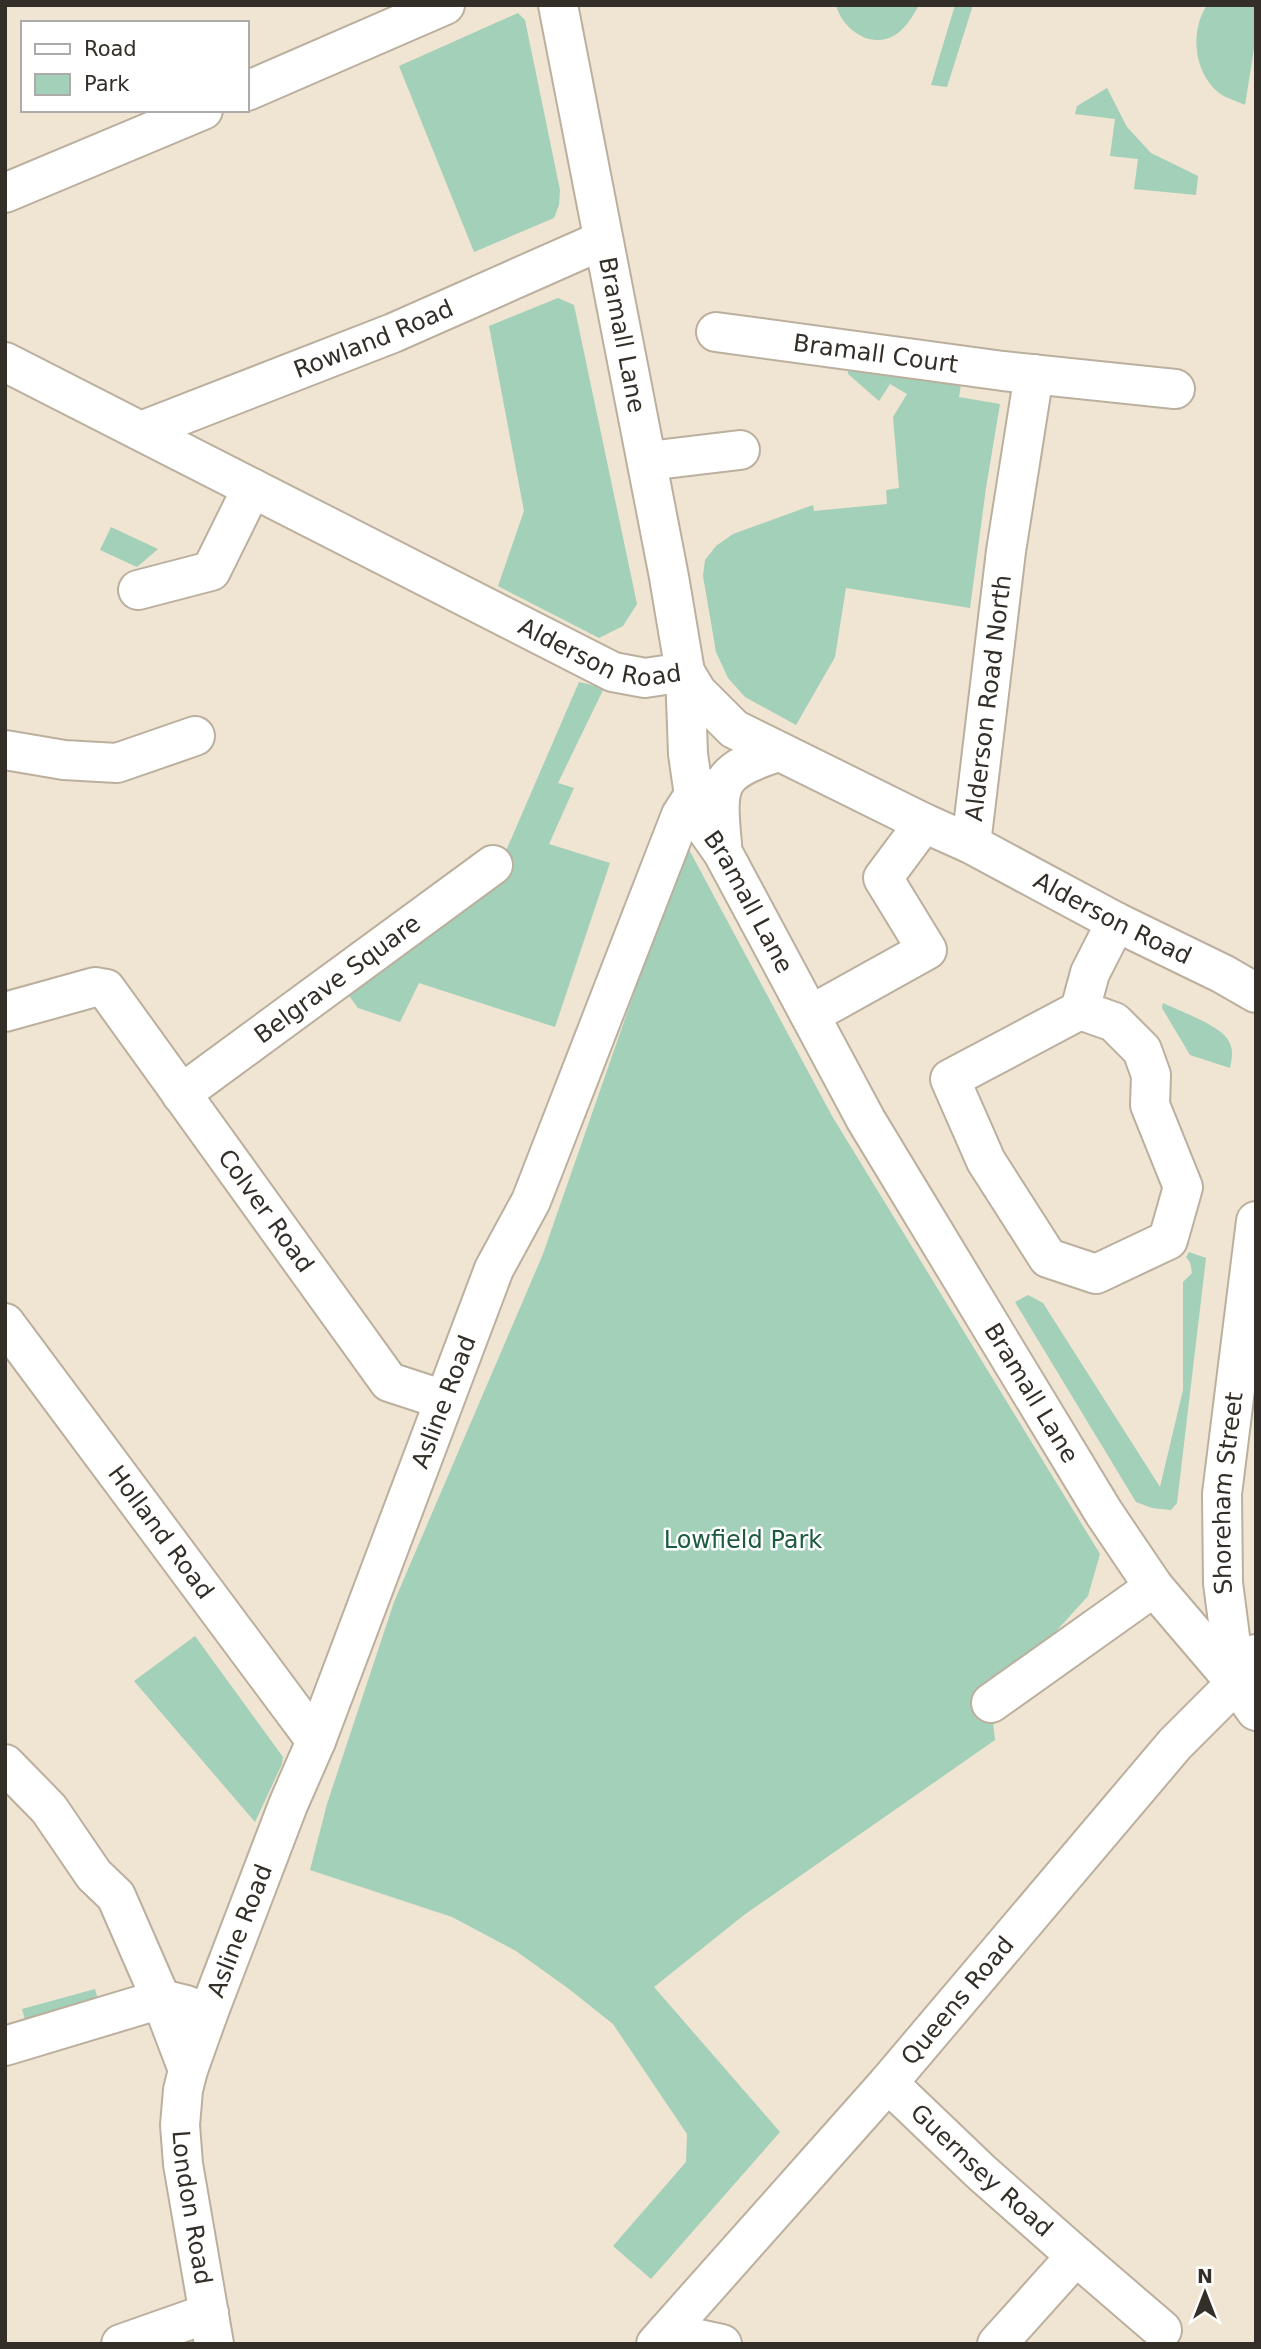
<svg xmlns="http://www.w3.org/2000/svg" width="1261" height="2349" font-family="'DejaVu Sans',sans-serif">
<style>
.green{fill:#a2d0b8}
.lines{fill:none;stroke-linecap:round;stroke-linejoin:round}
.minor-casing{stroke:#bbaf9e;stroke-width:42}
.major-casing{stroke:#bbaf9e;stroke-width:42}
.highway-casing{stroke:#bbaf9e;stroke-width:42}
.minor{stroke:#fff;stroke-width:38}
.major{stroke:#fff;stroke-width:38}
.highway{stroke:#fff;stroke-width:38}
.labels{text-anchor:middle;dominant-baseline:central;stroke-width:5;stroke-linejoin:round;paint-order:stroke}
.street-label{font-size:24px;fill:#332e27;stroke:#fff}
.park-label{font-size:24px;fill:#1d5b41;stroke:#fff}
</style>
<rect width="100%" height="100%" fill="#f0e4d2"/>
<path class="green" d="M 836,5 L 919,5 C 913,16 906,28 895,35 C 871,50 842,29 836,5 Z
M 955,5 L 973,5 L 947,87 L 931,85 Z
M 1207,5 L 1256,5 L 1256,36 L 1245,105 C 1237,101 1226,98 1219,93 C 1193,72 1190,31 1207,5 Z
M 518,13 L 525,20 L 560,190 L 559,205 L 554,218 L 474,252 L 399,66 Z
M 1107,88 L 1127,127 L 1151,153 L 1198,176 L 1196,195 L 1134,189 L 1138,159 L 1110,156 L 1115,119 L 1075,114 L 1077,106 Z
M 558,298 L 574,305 L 637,604 L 623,626 L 599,638 L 498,586 L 524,511 L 489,326 Z
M 847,355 L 963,372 L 959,397 L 1000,404 L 986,488 L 970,608 L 846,588 L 835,657 L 796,725 L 745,697 L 728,678 L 716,652 L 703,576 L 705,560 L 716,546 L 733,534 L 813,505 L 814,511 L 887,504 L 886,490 L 899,488 L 893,417 L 907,394 L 890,384 L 879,401 L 848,374 Z
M 111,527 L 158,549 L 137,567 L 100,550 Z
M 579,682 L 604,688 L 558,783 L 574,788 L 549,844 L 610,863 L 555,1027 L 419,983 L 400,1022 L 358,1008 L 341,985 L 496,874 Z
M 686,844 L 832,1116 L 1100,1554 L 1088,1596 L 991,1703 L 995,1740 L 744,1915 L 654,1987 L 780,2132 L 651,2279 L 613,2246 L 686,2162 L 687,2134 L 613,2024 L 569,1989 L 516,1951 L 452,1917 L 310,1870 L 327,1804 L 394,1602 L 543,1254 Z
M 1163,1003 C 1179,1011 1220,1025 1228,1040 C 1234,1049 1232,1058 1230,1068 L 1190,1055 L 1162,1008 Z
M 1189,1252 L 1206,1258 L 1177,1503 L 1171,1510 L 1152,1508 L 1136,1502 L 1015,1302 L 1028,1295 L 1043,1303 L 1160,1487 L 1183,1390 L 1183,1282 L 1192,1273 L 1190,1262 L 1186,1257 Z
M 195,1636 L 283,1757 L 282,1764 L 255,1822 L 134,1681 Z
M 95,1989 L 101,2010 L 28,2030 L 22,2009 Z"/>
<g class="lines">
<g class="minor-casing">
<g id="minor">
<path d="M 247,91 L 445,5"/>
<path d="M 5,193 L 203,110"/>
<path id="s1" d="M 716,332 L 1003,371 L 1175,389"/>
<path id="s2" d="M 5,362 L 613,672 L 645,678 L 685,672"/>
<path id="s3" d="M 141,431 L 393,333 L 603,240"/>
<path d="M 648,461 L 740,450"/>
<path d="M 138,590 L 211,571 L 252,488"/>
<path d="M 5,750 L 64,760 L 117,763 L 195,736"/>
<path id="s4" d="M 971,844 L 1006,551 L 1034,374"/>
<path d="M 1080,1010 L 1114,1022 L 1142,1050 L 1151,1075 L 1150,1105 L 1183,1187 L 1168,1240 L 1096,1274 L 1048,1258 L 986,1161 L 950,1079 L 1080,1010 L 1090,973 L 1116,922"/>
<path id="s5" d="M 5,1012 L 95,987 L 106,989 L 389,1382 L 444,1400"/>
<path d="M 810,1015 L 927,950 L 883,878 L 924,823"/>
<path id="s6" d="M 181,1094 L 493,865"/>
<path id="s7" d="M 5,1323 L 316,1741"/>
<path id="s8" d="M 1236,1683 L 1223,1583 L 1222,1494 L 1256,1221"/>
<path d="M 991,1703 L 1154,1587"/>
<path id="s9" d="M 208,2014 L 288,1805 L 316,1741 L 494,1269 L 531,1201 L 681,815 L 694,795 L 714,788"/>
<path d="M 5,2046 L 161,1999"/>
<path id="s10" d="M 888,2083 L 981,2172 L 1076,2256"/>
<path d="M 667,2332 L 722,2344"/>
<path d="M 121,2344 L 209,2313"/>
<path d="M 997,2344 L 1076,2256 L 1162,2330"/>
</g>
</g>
<g class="major-casing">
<g id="major">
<path d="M 1236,1683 L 1256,1711"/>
<path d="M 5,1764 L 49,1809 L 94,1875 L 116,1896 L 161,1999 L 188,2070"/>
<path id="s11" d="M 161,1999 L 186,2005 L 208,2014 L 188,2070 L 183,2090 L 180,2125 L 183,2164 L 214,2344"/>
</g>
</g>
<g class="highway-casing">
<g id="highway">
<path id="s12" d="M 558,5 L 669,577 L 685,672 L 688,754 L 697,816 L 723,853 L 866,1120 L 1104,1513 L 1154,1587 L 1236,1683"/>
<path id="s13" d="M 685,672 L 697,692 L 734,729 L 924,823 L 971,844 L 1116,922 L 1223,974 L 1256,993"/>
<path d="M 722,844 C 716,782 717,772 778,752"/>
<path id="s14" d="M 656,2344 L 888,2083 L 1175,1744 L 1236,1683 L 1256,1654"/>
</g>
</g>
<use href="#minor" class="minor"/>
<use href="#major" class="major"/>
<use href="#highway" class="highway"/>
</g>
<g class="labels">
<g class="street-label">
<text stroke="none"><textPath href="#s12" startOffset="336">Bramall Lane</textPath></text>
<text stroke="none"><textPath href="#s3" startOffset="250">Rowland Road</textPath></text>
<text stroke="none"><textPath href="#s1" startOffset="161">Bramall Court</textPath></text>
<text stroke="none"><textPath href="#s2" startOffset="665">Alderson Road</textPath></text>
<text stroke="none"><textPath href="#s4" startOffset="147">Alderson Road North</textPath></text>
<text stroke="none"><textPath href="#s12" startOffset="924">Bramall Lane</textPath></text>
<text stroke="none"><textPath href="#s13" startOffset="499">Alderson Road</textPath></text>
<text stroke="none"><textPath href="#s6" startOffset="194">Belgrave Square</textPath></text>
<text stroke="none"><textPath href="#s5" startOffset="378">Colver Road</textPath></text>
<text stroke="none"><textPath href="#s12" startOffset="1491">Bramall Lane</textPath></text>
<text stroke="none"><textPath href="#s9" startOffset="656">Asline Road</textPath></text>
<text stroke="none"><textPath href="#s8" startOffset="191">Shoreham Street</textPath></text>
<text stroke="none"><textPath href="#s7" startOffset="261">Holland Road</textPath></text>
<text stroke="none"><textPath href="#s9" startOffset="89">Asline Road</textPath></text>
<text stroke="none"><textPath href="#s14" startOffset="457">Queens Road</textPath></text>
<text stroke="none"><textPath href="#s10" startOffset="128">Guernsey Road</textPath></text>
<text stroke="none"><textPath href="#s11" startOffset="248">London Road</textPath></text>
</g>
<g class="park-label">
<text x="743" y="1540">Lowfield Park</text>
</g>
</g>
<rect width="1261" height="2349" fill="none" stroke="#332e27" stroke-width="14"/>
<rect x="21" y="21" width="228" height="91" fill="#ffffff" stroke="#adaba9" stroke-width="2"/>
<rect x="35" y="44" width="35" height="10" fill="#ffffff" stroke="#adaba9" stroke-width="2"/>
<text x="84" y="56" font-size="21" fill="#332e27">Road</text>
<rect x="35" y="74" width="35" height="21" fill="#a2d0b8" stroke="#adaba9" stroke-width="2"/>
<text x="84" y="91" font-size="21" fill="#332e27">Park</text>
<g transform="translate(1205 2293)" stroke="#ffffff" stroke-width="5" paint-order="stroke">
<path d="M0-5L12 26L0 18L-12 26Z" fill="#332e27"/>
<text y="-10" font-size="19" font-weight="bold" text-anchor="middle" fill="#332e27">N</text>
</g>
</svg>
